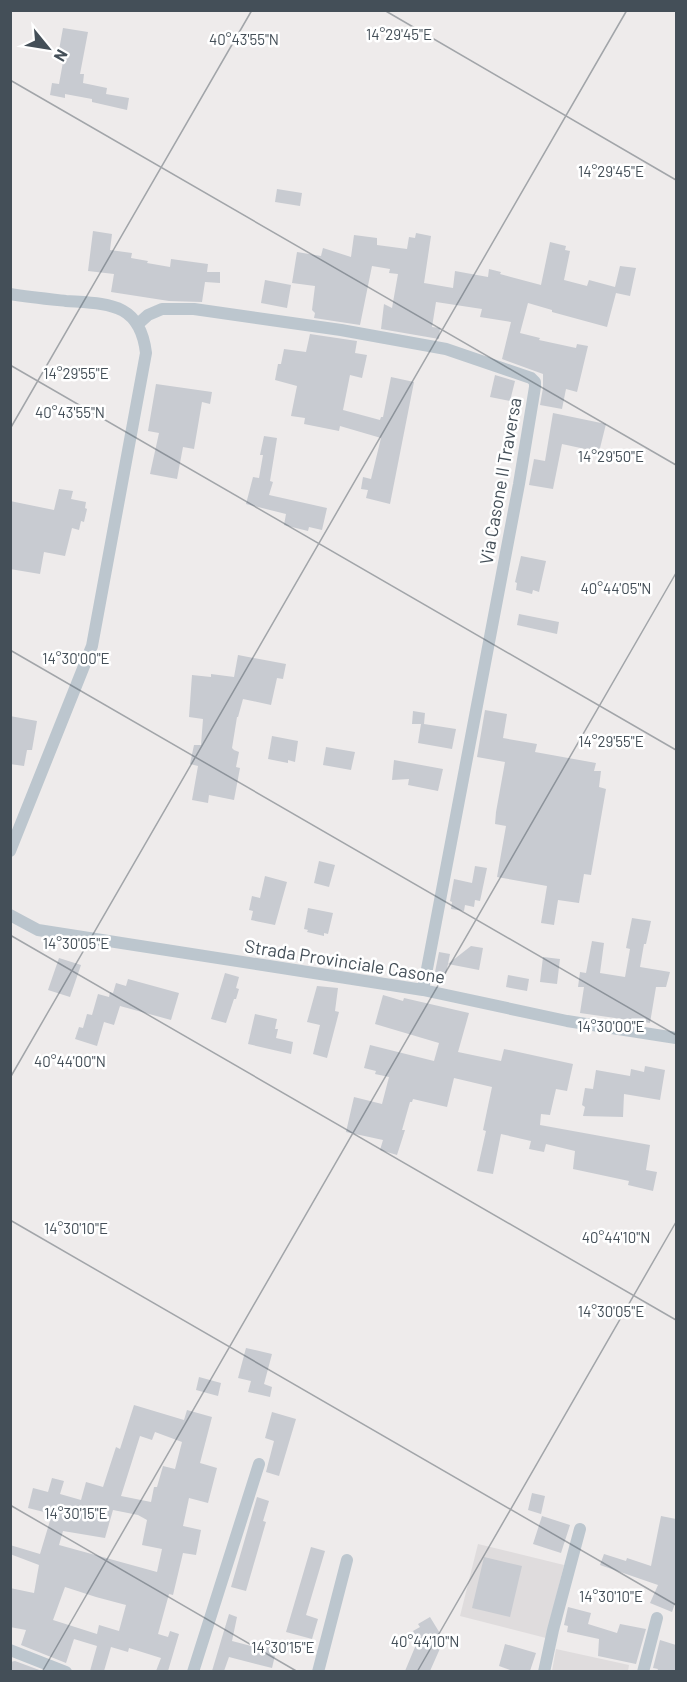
<svg xmlns="http://www.w3.org/2000/svg" width="687" height="1682" font-family="Barlow,sans-serif">
<style>
.education{fill:#dfdcdd}
.building{fill:#c8cbd1;fill-rule:evenodd}
.lines{fill:none;stroke-linecap:round;stroke-linejoin:round}
.minor{stroke:#bcc6ce;stroke-width:12}
.ticks{fill:none;stroke:#444f58;stroke-width:1.5;stroke-opacity:0.45}
.labels{text-anchor:middle;dominant-baseline:central;stroke-width:5;stroke-linejoin:round;paint-order:stroke}
.street-label{font-size:18px;fill:#444f58;stroke:#fff}
.ticks-label{font-size:15px;text-anchor:middle;fill:#444f58;stroke:#fff;stroke-width:5;stroke-linejoin:round;paint-order:stroke}
</style>
<rect width="100%" height="100%" fill="#eeebeb"/>
<path class="education" d="M 478,1544 L 564,1565 L 546,1638 L 460,1616 Z
M 556,1649 L 629,1665 L 628,1671 L 552,1671 Z"/>
<path class="building" d="M 63,28 L 88,32 L 80,74 L 84,74 L 83,83 L 107,88 L 106,94 L 129,98 L 127,110 L 92,102 L 92,99 L 65,94 L 65,98 L 50,95 L 52,83 L 59,84 L 63,62 L 57,61 Z
M 277,189 L 302,193 L 300,206 L 275,202 Z
M 93,231 L 112,234 L 110,250 L 132,253 L 131,258 L 148,261 L 147,263 L 170,267 L 171,259 L 208,264 L 207,272 L 220,272 L 220,283 L 205,282 L 202,302 L 169,301 L 111,292 L 114,274 L 88,271 Z
M 416,233 L 431,236 L 424,283 L 453,288 L 455,271 L 488,277 L 489,269 L 501,272 L 500,274 L 541,285 L 550,242 L 566,246 L 565,250 L 570,251 L 564,280 L 587,286 L 589,280 L 615,287 L 620,266 L 636,268 L 630,296 L 616,293 L 607,327 L 552,312 L 552,310 L 528,303 L 520,333 L 540,338 L 539,340 L 576,348 L 577,344 L 588,346 L 577,392 L 566,389 L 562,409 L 540,405 L 543,388 L 543,374 L 502,359 L 511,322 L 480,317 L 482,309 L 436,302 L 432,327 L 440,328 L 439,339 L 381,329 L 384,304 L 392,308 L 398,274 L 389,273 L 390,269 L 372,266 L 360,325 L 314,318 L 315,313 L 312,310 L 315,286 L 292,283 L 297,252 L 321,256 L 323,248 L 351,257 L 354,235 L 377,238 L 377,245 L 407,249 L 409,237 L 415,238 Z
M 265,280 L 291,285 L 287,308 L 261,303 Z
M 310,334 L 357,341 L 355,353 L 367,355 L 362,378 L 350,375 L 343,410 L 380,420 L 381,417 L 383,417 L 391,377 L 414,382 L 390,504 L 366,498 L 368,490 L 361,489 L 363,477 L 371,479 L 381,438 L 340,426 L 339,431 L 304,424 L 305,418 L 291,416 L 297,386 L 275,380 L 278,364 L 281,364 L 284,349 L 306,352 Z
M 495,375 L 515,381 L 510,401 L 490,397 Z
M 156,384 L 212,392 L 210,404 L 202,402 L 194,449 L 183,447 L 177,479 L 150,474 L 159,433 L 148,431 Z
M 553,413 L 606,424 L 599,452 L 562,444 L 553,489 L 529,485 L 534,459 L 545,461 Z
M 264,436 L 277,438 L 270,481 L 273,482 L 269,495 L 327,508 L 322,530 L 309,527 L 308,531 L 284,525 L 286,514 L 246,504 L 253,477 L 259,478 L 263,455 L 260,455 Z
M 59,489 L 73,491 L 71,499 L 86,502 L 85,508 L 87,509 L 84,522 L 81,521 L 79,530 L 72,528 L 65,556 L 44,552 L 40,574 L 10,569 L 10,501 L 54,510 Z
M 521,556 L 546,561 L 539,592 L 533,590 L 532,594 L 516,590 L 517,583 L 515,582 Z
M 519,614 L 559,622 L 557,634 L 517,625 Z
M 238,655 L 286,664 L 283,679 L 277,678 L 271,705 L 243,699 L 238,717 L 237,717 L 232,748 L 234,750 L 239,752 L 236,767 L 240,768 L 234,800 L 209,795 L 208,803 L 192,800 L 198,766 L 190,764 L 194,745 L 201,745 L 203,719 L 189,717 L 192,675 L 211,677 L 211,674 L 234,677 Z
M 485,710 L 507,714 L 503,738 L 537,744 L 535,752 L 596,763 L 594,771 L 601,771 L 599,787 L 606,789 L 591,875 L 584,874 L 579,903 L 558,900 L 554,925 L 541,923 L 547,886 L 497,877 L 506,826 L 495,824 L 496,812 L 505,762 L 477,757 Z
M 413,711 L 425,713 L 424,724 L 456,729 L 452,749 L 418,743 L 421,724 L 412,724 Z
M 10,716 L 37,721 L 32,750 L 27,750 L 24,766 L 10,764 Z
M 272,736 L 298,741 L 295,762 L 288,760 L 288,763 L 268,759 Z
M 326,747 L 355,752 L 351,770 L 323,765 Z
M 394,760 L 443,769 L 438,791 L 408,785 L 409,779 L 392,780 Z
M 319,861 L 335,865 L 329,887 L 314,883 Z
M 475,866 L 487,868 L 480,901 L 475,900 L 474,907 L 465,905 L 464,911 L 451,909 L 452,902 L 450,901 L 454,879 L 472,883 Z
M 265,876 L 287,882 L 275,925 L 251,920 L 253,911 L 249,910 L 252,896 L 260,898 Z
M 308,908 L 333,913 L 328,934 L 324,933 L 324,936 L 307,932 L 308,930 L 304,929 Z
M 632,918 L 651,921 L 646,944 L 644,944 L 640,967 L 670,972 L 666,987 L 656,987 L 650,1023 L 580,1013 L 584,987 L 578,987 L 580,972 L 586,973 L 592,941 L 604,943 L 600,973 L 625,977 L 630,949 L 626,948 Z
M 471,946 L 483,948 L 479,970 L 448,964 Z
M 439,952 L 450,954 L 446,974 L 435,972 Z
M 543,957 L 560,959 L 557,984 L 540,982 Z
M 59,958 L 81,965 L 70,997 L 48,990 Z
M 225,973 L 239,977 L 236,988 L 239,989 L 236,999 L 234,999 L 226,1023 L 211,1019 Z
M 508,975 L 529,979 L 527,991 L 506,987 Z
M 128,979 L 179,993 L 171,1020 L 120,1006 L 114,1025 L 104,1022 L 97,1046 L 75,1039 L 79,1027 L 83,1028 L 87,1014 L 92,1015 L 98,994 L 109,997 L 110,992 L 113,993 L 116,983 L 126,986 Z
M 317,986 L 338,988 L 335,1011 L 339,1012 L 327,1058 L 313,1054 L 320,1025 L 307,1022 Z
M 383,995 L 403,1001 L 404,998 L 469,1013 L 458,1052 L 501,1061 L 504,1049 L 573,1064 L 567,1091 L 556,1089 L 550,1115 L 541,1114 L 540,1125 L 650,1145 L 646,1170 L 657,1172 L 653,1191 L 628,1185 L 629,1181 L 573,1169 L 575,1151 L 546,1144 L 544,1152 L 529,1149 L 531,1141 L 501,1134 L 493,1174 L 477,1171 L 486,1131 L 483,1130 L 492,1087 L 454,1078 L 447,1107 L 413,1099 L 412,1102 L 410,1102 L 402,1130 L 405,1130 L 397,1155 L 380,1150 L 383,1140 L 346,1132 L 354,1097 L 382,1104 L 389,1077 L 375,1074 L 376,1071 L 364,1068 L 370,1045 L 434,1061 L 439,1043 L 375,1024 Z
M 255,1014 L 277,1019 L 275,1029 L 278,1029 L 276,1038 L 293,1042 L 291,1054 L 248,1044 Z
M 645,1066 L 665,1070 L 660,1100 L 624,1094 L 623,1117 L 583,1116 L 585,1107 L 582,1105 L 585,1088 L 593,1089 L 596,1070 L 630,1076 L 631,1069 L 644,1072 Z
M 246,1348 L 272,1354 L 264,1384 L 272,1387 L 270,1397 L 248,1392 L 251,1381 L 238,1378 Z
M 199,1377 L 221,1383 L 218,1396 L 196,1390 Z
M 134,1405 L 184,1420 L 187,1410 L 212,1417 L 200,1463 L 217,1468 L 208,1503 L 189,1498 L 183,1526 L 201,1530 L 196,1555 L 183,1553 L 173,1595 L 169,1594 L 158,1634 L 168,1637 L 170,1631 L 179,1634 L 168,1671 L 156,1671 L 161,1658 L 129,1648 L 128,1652 L 111,1647 L 104,1671 L 90,1671 L 97,1646 L 74,1639 L 66,1663 L 21,1645 L 26,1630 L 10,1627 L 10,1588 L 34,1593 L 39,1565 L 10,1554 L 10,1545 L 40,1554 L 52,1514 L 28,1508 L 33,1488 L 48,1492 L 52,1478 L 64,1481 L 60,1494 L 81,1500 L 86,1482 L 103,1487 L 116,1447 L 120,1449 ZM 155,1432 L 182,1442 L 175,1469 L 163,1466 L 157,1487 L 154,1487 L 151,1502 L 121,1496 L 140,1436 L 152,1440 ZM 113,1510 L 138,1515 L 147,1520 L 142,1545 L 162,1549 L 157,1572 L 59,1545 L 63,1531 L 105,1538 ZM 65,1587 L 96,1597 L 126,1605 L 119,1631 L 99,1625 L 97,1634 L 53,1620 Z
M 272,1412 L 296,1419 L 279,1476 L 266,1472 L 274,1441 L 265,1438 Z
M 532,1493 L 545,1496 L 541,1514 L 528,1510 Z
M 257,1497 L 269,1501 L 263,1521 L 266,1522 L 246,1591 L 231,1587 Z
M 542,1516 L 570,1525 L 561,1553 L 533,1544 Z
M 661,1516 L 676,1519 L 676,1601 L 672,1612 L 650,1603 L 658,1585 L 600,1565 L 604,1554 L 626,1561 L 627,1558 L 651,1566 Z
M 311,1547 L 325,1551 L 306,1615 L 318,1619 L 312,1639 L 286,1632 Z
M 484,1557 L 522,1566 L 510,1617 L 472,1608 Z
M 568,1607 L 591,1613 L 588,1624 L 617,1633 L 620,1624 L 646,1629 L 636,1664 L 598,1656 L 599,1639 L 567,1632 L 568,1626 L 564,1625 Z
M 229,1614 L 237,1617 L 232,1641 L 263,1649 L 265,1640 L 278,1643 L 272,1668 L 229,1657 L 224,1671 L 212,1671 Z
M 430,1617 L 441,1635 L 434,1640 L 442,1644 L 430,1671 L 405,1671 L 418,1640 L 413,1631 L 420,1627 L 418,1624 Z
M 660,1640 L 676,1645 L 676,1671 L 657,1671 L 658,1669 L 653,1668 Z
M 505,1644 L 536,1653 L 530,1671 L 509,1671 L 510,1670 L 499,1666 Z
M 15,1661 L 42,1671 L 10,1671 L 10,1662 Z"/>
<g class="lines">
<path class="minor" d="M 10,294 C 29,297 48,299 66,301 C 108,304 140,302 146,353 L 92,646 L 10,851
M 138,324 L 148,315 L 162,309 L 194,309 L 341,330 L 446,349 L 531,378 L 535,382 L 535,387 L 519,484 L 423,990
M 10,915 L 38,930 L 423,990 L 567,1021 L 676,1038
M 10,1650 L 66,1672
M 193,1672 L 259,1464
M 318,1672 L 347,1560
M 544,1672 L 553,1630 L 580,1529
M 643,1672 L 657,1618"/>
</g>
<path class="ticks" d="M 384,10 L 676,180M 10,80 L 676,465M 10,365 L 676,750M 10,429 L 252,10M 10,650 L 676,1035M 10,935 L 676,1320M 10,1078 L 627,10M 10,1220 L 676,1605M 10,1505 L 298,1672M 42,1672 L 676,573M 417,1672 L 676,1222"/>
<g class="labels">
<g class="street-label">
<text transform="translate(500 481) rotate(-80)">Via Casone II Traversa</text>
<text transform="translate(345 961) rotate(9)">Strada Provinciale Casone</text>
</g>
</g>
<g class="ticks-label">
<text x="399" y="40">14°29'45"E</text>
<text x="244" y="45">40°43'55"N</text>
<text x="611" y="177">14°29'45"E</text>
<text x="76" y="379">14°29'55"E</text>
<text x="70" y="418">40°43'55"N</text>
<text x="611" y="462">14°29'50"E</text>
<text x="616" y="594">40°44'05"N</text>
<text x="76" y="664">14°30'00"E</text>
<text x="611" y="747">14°29'55"E</text>
<text x="76" y="949">14°30'05"E</text>
<text x="611" y="1032">14°30'00"E</text>
<text x="70" y="1067">40°44'00"N</text>
<text x="76" y="1234">14°30'10"E</text>
<text x="616" y="1243">40°44'10"N</text>
<text x="611" y="1317">14°30'05"E</text>
<text x="76" y="1519">14°30'15"E</text>
<text x="611" y="1602">14°30'10"E</text>
<text x="425" y="1647">40°44'10"N</text>
<text x="283" y="1653">14°30'15"E</text>
</g>
<rect width="687" height="1682" fill="none" stroke="#444f58" stroke-width="24"/>
<g transform="translate(48 48) rotate(120)" stroke="#ffffff" stroke-width="4.5" paint-order="stroke">
<path d="M0-4.5L10 22L0 15L-10 22Z" fill="#444f58"/>
<text y="-9" font-size="16" font-weight="bold" text-anchor="middle" fill="#444f58">N</text>
</g>
</svg>
